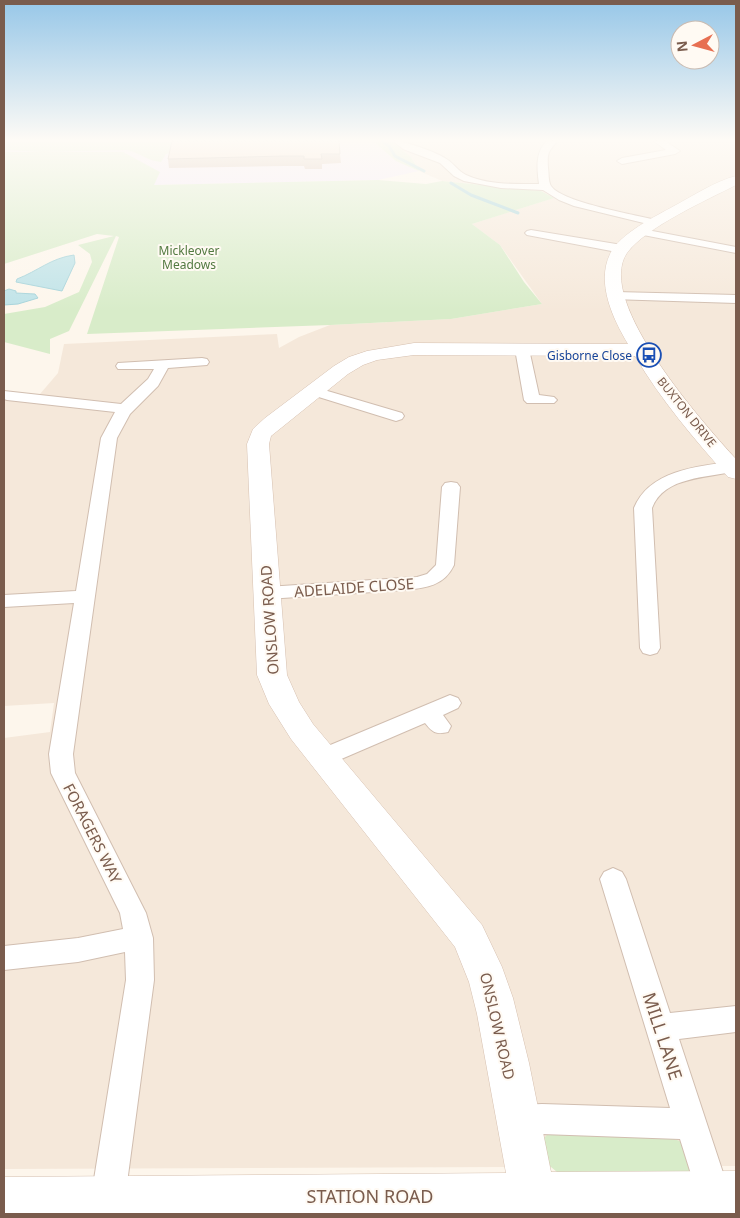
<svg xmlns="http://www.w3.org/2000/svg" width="740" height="1218" font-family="'Noto Sans',sans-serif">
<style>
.residential{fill:#f5e8da}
.education{fill:#f3e8fa}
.green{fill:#d8ecc9}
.water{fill:#bfe3e8;stroke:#a5d3da}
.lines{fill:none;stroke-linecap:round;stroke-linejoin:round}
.stream{stroke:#a5d3da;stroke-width:3}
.street-casing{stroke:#d1beb0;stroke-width:2}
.secondary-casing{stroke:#d6c0b0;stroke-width:1}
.street{fill:#fff;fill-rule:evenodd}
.secondary{fill:#fff;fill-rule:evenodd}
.wall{fill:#d1b7a8}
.building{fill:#f3d5c3;stroke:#aa9588}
.labels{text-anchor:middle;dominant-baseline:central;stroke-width:4;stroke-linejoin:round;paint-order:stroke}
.far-park-label{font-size:12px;fill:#537a41;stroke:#fffaf3}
.far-transit-label{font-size:12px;fill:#164399;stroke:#fffaf3;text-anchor:end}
.far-street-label{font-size:12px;fill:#7a5c4d;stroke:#fffaf3}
.street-label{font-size:15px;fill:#7a5c4d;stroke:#fffaf3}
.near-street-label{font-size:18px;fill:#7a5c4d;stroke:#fffaf3}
</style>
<rect width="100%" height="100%" fill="#fdf6ec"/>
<path class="residential" d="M 391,141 L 736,141 L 736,1166 L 4,1169 L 4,738 L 50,732 L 54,703 L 4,706 L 4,399 L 34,401 L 58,373 L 64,344 L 277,334 L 279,348 L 299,337 L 330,325 L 451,319 L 542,304 L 500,245 L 472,224 L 553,198 L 541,191 L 442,181 L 419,171 L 411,157 Z"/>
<path class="education" d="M 4,141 L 373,141 L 396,161 L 419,171 L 378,180 L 153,185 L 4,185 Z"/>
<path class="green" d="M 4,141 L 173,141 L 171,153 L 166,154 L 161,162 C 148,161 140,153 127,150 L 42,152 L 4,150 Z
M 373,141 L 391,141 L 411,157 L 419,171 L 396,161 Z
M 4,152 L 123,152 L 160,172 L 154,185 L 378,180 L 426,184 L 442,181 L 541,191 L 554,198 L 472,224 L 500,245 L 524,282 L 542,304 L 451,319 L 330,325 L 87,334 L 119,237 L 116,236 L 69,331 L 50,339 L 50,354 L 4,342 L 4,314 L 45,307 L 79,292 L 92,262 L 90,254 L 78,245 L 114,236 L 97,234 L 4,264 Z
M 555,1132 L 666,1136 L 682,1142 L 691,1168 L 687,1176 L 563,1177 L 545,1162 L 542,1140 L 547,1135 Z"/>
<path class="water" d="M 74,255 L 75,263 L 62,291 L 16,282 L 17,279 C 38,271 51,258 74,255 Z
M 9,289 L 16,291 L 16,293 L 35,294 L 38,298 L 18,304 L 4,305 L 4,291 Z"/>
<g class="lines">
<path class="stream" d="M 382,141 L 389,146 L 395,156 L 424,171
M 451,183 L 471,195 L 518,213"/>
<g class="street-casing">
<path id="street" d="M 393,141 C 405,141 437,152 448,160 C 454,164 458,171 466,175 C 487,185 516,184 539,184 C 537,169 535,152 547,141 L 558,141 C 548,151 547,153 548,168 C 549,173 548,181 551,186 C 563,203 638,215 660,221 L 662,223 L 656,226 L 574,206 L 559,200 L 543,190 L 501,188 L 464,181 L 454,176 L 440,163 L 403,149 Z
M 654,141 L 665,141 L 680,151 L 675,154 L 622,164 L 617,161 L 622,158 L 666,150 Z
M 642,229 L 736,247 L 736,253 L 638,234 L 636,232 L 638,230 Z
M 531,230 L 622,245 L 628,249 L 622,253 L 527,235 L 525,233 L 527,231 Z
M 616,292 L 736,295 L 736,303 L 611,299 L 610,296 L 611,293 Z
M 522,345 L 529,349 L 539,395 L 554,397 L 557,400 L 554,403 L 527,403 L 524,400 L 515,349 Z
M 202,358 L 207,359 L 209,362 L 207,365 L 168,368 L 158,386 L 130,414 L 117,438 L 73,754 L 75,773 L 146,913 L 153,938 L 154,980 L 125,1198 L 120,1210 L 107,1214 L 96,1210 L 91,1198 L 126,980 L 125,952 L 78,962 L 4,970 L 4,946 L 78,938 L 123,929 L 120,913 L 51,773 L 49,754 L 74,603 L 4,607 L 4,595 L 76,591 L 101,438 L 115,412 L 7,400 L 4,399 L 4,391 L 121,404 L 148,379 L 154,369 L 118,369 L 116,366 L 118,363 Z
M 314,387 L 402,413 L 404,416 L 402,419 L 396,421 L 309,394 L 307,391 L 309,388 Z
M 731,462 L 736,463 L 736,471 C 708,478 664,476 652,508 L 660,648 L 657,653 L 650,655 L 643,653 L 640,648 L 634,508 C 649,471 696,466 731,462 Z
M 451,482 L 457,483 L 460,487 L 454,565 C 444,586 426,588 404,590 L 267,599 L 260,597 L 257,593 L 260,589 L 267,587 L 417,577 L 427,574 L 436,565 L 442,487 L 445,483 Z
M 450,695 L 458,698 L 461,703 L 458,708 L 443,715 L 451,726 L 448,732 C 436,735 432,732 425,723 L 332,763 L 324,765 L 316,763 L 312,757 L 316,751 Z
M 613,868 L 622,872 L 626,879 L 670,1013 L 736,1006 L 736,1032 L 679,1039 L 730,1194 L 725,1206 L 713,1211 L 701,1206 L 680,1139 L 542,1134 L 519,1137 L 508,1132 L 503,1121 L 508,1110 L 519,1105 L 542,1104 L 670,1108 L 600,879 L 604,872 Z"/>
</g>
<g class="secondary-casing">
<path id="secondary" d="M 736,176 L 736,185 C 707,200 646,227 627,253 C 594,301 705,425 736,459 L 736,479 L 728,477 C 694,439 661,400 635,356 L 414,355 L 377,360 L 363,365 L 348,374 L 281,428 L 271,436 L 269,444 L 287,675 L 299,702 L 313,724 L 482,925 L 502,967 L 513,998 L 529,1063 L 551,1172 L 736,1171 L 736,1214 L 4,1214 L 4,1177 L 506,1173 L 477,1014 L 469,982 L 455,947 L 291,739 L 269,704 L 257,675 L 247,444 L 253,429 L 265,418 L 334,366 L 349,357 L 367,351 L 414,343 L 628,344 C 613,319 596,283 610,254 C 619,234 656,216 674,206 C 693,196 715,181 736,176 Z"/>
</g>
<use href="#street" class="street"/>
<use href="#secondary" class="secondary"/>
</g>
<path class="wall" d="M 340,154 L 341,163 L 322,164 L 322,169 L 305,169 L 304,166 L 285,166 L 169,168 L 168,159 Z"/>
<path class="building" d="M 172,141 L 339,141 L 340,154 L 321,154 L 322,159 L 304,159 L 304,156 L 284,156 L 168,159 Z"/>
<linearGradient id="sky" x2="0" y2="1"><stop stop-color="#97c7e8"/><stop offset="0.45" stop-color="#fefbf6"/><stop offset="1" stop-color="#fefbf6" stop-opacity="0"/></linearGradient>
<rect width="740" height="312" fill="url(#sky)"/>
<defs>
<g id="bus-ring" transform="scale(1.25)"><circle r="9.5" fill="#fffaf3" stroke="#1a4fb4" stroke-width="1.5"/><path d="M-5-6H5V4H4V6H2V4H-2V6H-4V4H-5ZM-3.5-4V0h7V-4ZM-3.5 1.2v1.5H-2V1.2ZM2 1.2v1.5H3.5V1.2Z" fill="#1a4fb4"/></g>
</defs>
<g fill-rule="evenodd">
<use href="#bus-ring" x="649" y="355"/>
</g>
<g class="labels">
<g class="far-park-label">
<text x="189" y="250">Mickleover<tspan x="189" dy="14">Meadows</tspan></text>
</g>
<g class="far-transit-label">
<text x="632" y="355">Gisborne Close</text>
</g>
<g class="far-street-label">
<text transform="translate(687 412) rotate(51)">BUXTON DRIVE</text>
</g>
<g class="street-label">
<text transform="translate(354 587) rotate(-4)">ADELAIDE CLOSE</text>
<text transform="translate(269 620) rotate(-94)">ONSLOW ROAD</text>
<text transform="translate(93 833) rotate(63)">FORAGERS WAY</text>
<text transform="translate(498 1026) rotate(77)">ONSLOW ROAD</text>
</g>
<g class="near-street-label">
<text transform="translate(663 1036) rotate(72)">MILL LANE</text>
<text x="370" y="1196">STATION ROAD</text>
</g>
</g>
<rect width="740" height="1218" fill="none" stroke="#7a5c4d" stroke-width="10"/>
<g transform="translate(695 45) rotate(264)"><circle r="24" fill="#fffaf3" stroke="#cabbb1"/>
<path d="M0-4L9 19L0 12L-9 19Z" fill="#e76f51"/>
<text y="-8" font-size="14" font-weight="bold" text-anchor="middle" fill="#7a5c4d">N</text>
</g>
</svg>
